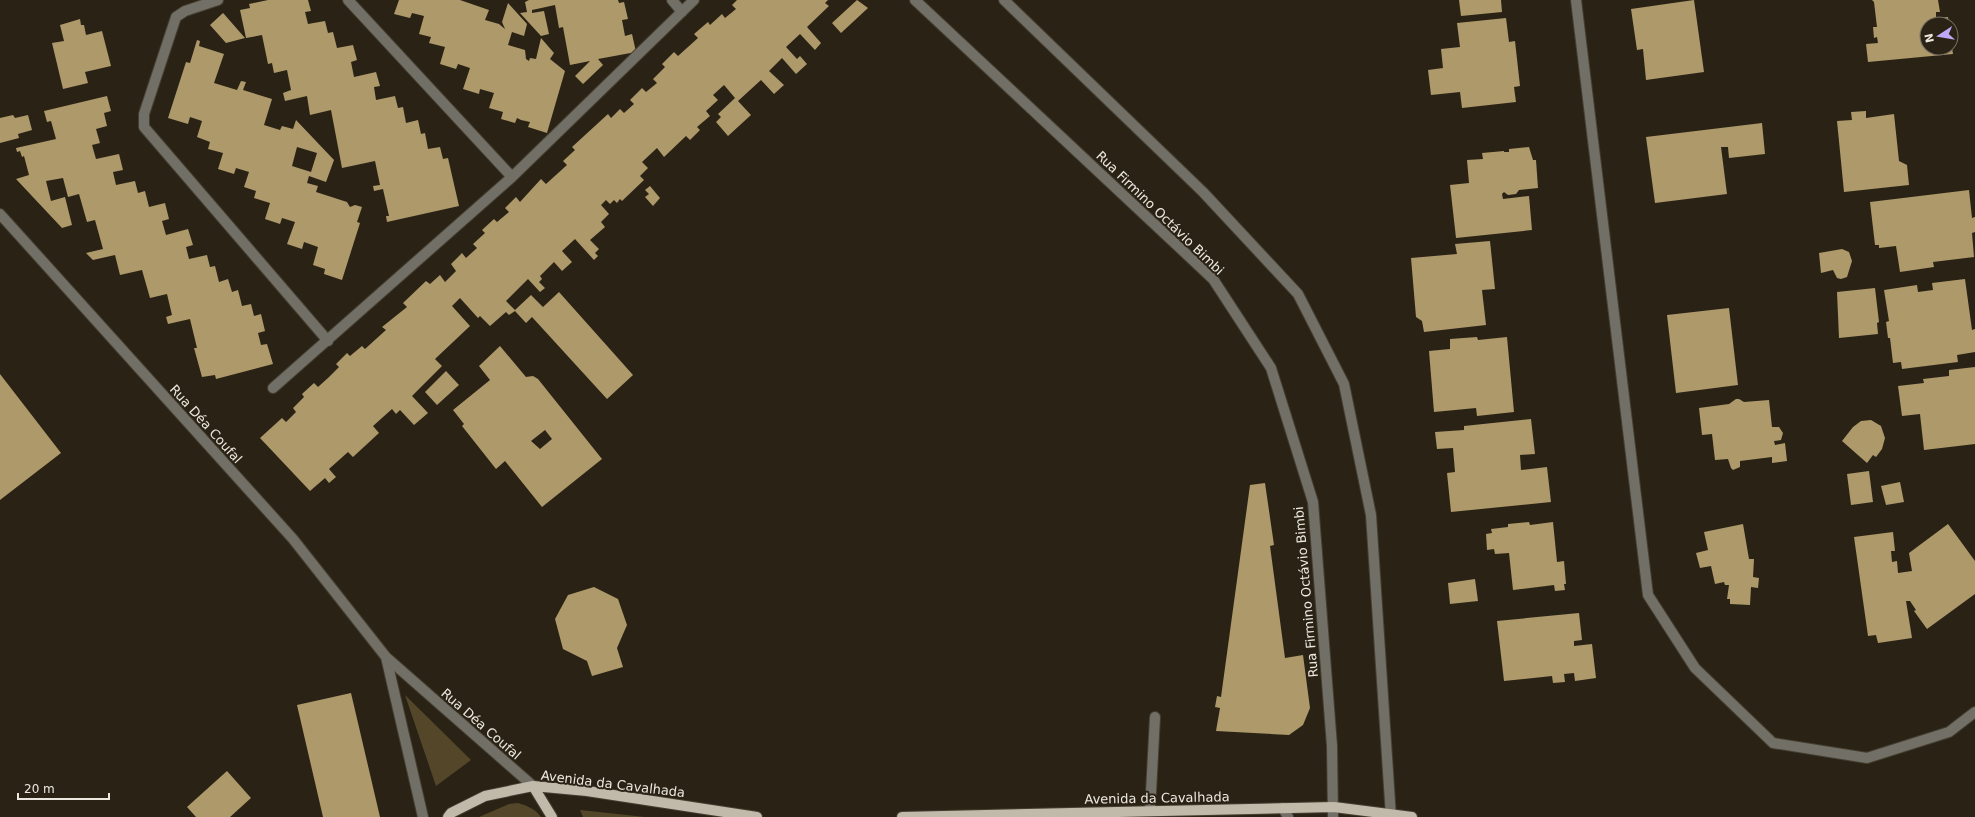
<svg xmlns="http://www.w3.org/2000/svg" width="1975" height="817" font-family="'DejaVu Sans',sans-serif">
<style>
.green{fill:#544729}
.building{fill:#ae996b;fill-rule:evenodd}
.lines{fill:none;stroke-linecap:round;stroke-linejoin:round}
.minor-casing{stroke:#453f31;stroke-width:12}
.major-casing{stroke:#453f31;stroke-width:12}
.minor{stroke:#726f67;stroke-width:10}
.major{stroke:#c1baab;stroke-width:10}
.labels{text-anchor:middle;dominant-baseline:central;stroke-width:4;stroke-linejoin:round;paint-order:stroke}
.street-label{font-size:13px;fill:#ece8df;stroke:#2a2315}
</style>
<rect width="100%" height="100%" fill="#2a2315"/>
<path class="green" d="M 405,695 L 471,760 L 436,786 Z
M 518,803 C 528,806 535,809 541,817 L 479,817 L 509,804 Z
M 580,810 L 645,817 L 583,817 Z"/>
<path class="building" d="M 268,0 L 308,0 L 311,11 L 305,12 L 308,24 L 325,21 L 328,33 L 333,32 L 337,48 L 353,45 L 357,60 L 351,62 L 354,77 L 376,72 L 380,86 L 374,87 L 376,100 L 395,96 L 398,108 L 403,107 L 406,123 L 418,120 L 421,134 L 425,133 L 428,149 L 440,147 L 443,159 L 448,158 L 459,206 L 387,222 L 386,216 L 389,216 L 383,189 L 374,191 L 373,186 L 380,185 L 375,161 L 342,168 L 331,110 L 310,115 L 307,96 L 285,101 L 283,93 L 291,90 L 287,70 L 274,73 L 272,63 L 268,64 L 262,35 L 246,38 L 240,10 L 250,8 L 249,4 Z
M 399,0 L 460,0 L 489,10 L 485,20 L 499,24 L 505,29 L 502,22 L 508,3 L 527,24 L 524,36 L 512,32 L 508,45 L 525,50 L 526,59 L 529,61 L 530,58 L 536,59 L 541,38 L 554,53 L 550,59 L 565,71 L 547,133 L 528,127 L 530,122 L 521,120 L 517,118 L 515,123 L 501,119 L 503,112 L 489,108 L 494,93 L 480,89 L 479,94 L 463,89 L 470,68 L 458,64 L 456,69 L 440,64 L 445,47 L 429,43 L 431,37 L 419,34 L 424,16 L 412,13 L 410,18 L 394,14 Z
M 529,0 L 618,0 L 619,3 L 624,2 L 628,19 L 622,20 L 625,36 L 632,34 L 636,52 L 598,59 L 603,65 L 583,84 L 575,76 L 590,61 L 570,65 L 563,27 L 559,28 L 555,5 L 532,10 L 532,13 L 544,11 L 549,34 L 541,36 L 520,13 L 527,12 L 525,2 Z
M 737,0 L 828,0 L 825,3 L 829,6 L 807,27 L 821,43 L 815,50 L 800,34 L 786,47 L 797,59 L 800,56 L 807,64 L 796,74 L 782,58 L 769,71 L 784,85 L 774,94 L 761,80 L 738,101 L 751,115 L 728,136 L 716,122 L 721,117 L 718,114 L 735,98 L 724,85 L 713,95 L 718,100 L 706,111 L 710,116 L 697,127 L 700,130 L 690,140 L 686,136 L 664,157 L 657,148 L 642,162 L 648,168 L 640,176 L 644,180 L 622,201 L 620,199 L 617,203 L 614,200 L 610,204 L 606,200 L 601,205 L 609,214 L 601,222 L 605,227 L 590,240 L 599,249 L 595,253 L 598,256 L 594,260 L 575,239 L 562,251 L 572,262 L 562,271 L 554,262 L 540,276 L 542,279 L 539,282 L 545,288 L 540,292 L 528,279 L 506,301 L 515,310 L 531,295 L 543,307 L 559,292 L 633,375 L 607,399 L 532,317 L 526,323 L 515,311 L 509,315 L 506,312 L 490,326 L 480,316 L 478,318 L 460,298 L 452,306 L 470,326 L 435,359 L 442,366 L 412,396 L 428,413 L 414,425 L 400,410 L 396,414 L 392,409 L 373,426 L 379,433 L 353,457 L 348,452 L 329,469 L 336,477 L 329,483 L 325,478 L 310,491 L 260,438 L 282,418 L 286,422 L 296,412 L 293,408 L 304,397 L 302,394 L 314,383 L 318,387 L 328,378 L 339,367 L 336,364 L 347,353 L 350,356 L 362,346 L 365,349 L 376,339 L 386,330 L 382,327 L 407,307 L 403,303 L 426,281 L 430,284 L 440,275 L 445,282 L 456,271 L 451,264 L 462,253 L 466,258 L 477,248 L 473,244 L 485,233 L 482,230 L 494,219 L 497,222 L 509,212 L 505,208 L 516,197 L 520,202 L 541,179 L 546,184 L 567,165 L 563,161 L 575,150 L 572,147 L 608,114 L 611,118 L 620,109 L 624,113 L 634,104 L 630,100 L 642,88 L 646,92 L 657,83 L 653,79 L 665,67 L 662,64 L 674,52 L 678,56 L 698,38 L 694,34 L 708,22 L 710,25 L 722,14 L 725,18 L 736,9 L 732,5 Z
M 857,0 L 868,8 L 841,33 L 832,23 Z
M 1459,0 L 1501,0 L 1502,12 L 1461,16 Z
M 1694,0 L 1704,72 L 1646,80 L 1643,49 L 1637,50 L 1631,9 Z
M 1872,0 L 1938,0 L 1940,12 L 1936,12 L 1936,18 L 1948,17 L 1949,24 L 1927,24 L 1927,48 L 1952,48 L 1953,54 L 1868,62 L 1866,44 L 1878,43 L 1877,37 L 1874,38 L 1873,27 L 1877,27 L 1874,2 Z
M 223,13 L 224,14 L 245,38 L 226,43 L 210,25 Z
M 1506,18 L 1509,42 L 1515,41 L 1520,86 L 1514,87 L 1516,102 L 1462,108 L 1460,92 L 1431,95 L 1428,70 L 1443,68 L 1441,49 L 1460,47 L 1457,23 Z
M 80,19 L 81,25 L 84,25 L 86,35 L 102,31 L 111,66 L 85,72 L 88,83 L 63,89 L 52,43 L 64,41 L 60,25 Z
M 197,40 L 200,41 L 199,46 L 224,54 L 214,83 L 237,90 L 241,81 L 246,82 L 243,90 L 272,99 L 264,125 L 280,130 L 282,126 L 293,129 L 296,120 L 334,160 L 326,182 L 309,176 L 307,183 L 318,186 L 316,192 L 347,202 L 350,207 L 355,205 L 362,207 L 357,222 L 360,223 L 342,280 L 324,274 L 325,269 L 313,265 L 318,247 L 304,242 L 302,249 L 287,244 L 295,222 L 282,218 L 280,224 L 265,219 L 270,203 L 254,198 L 256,191 L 244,187 L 249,172 L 236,168 L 234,174 L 218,169 L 223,153 L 208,149 L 210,142 L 197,137 L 202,121 L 190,117 L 188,124 L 168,118 L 186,62 L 190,63 ZM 297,147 L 317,153 L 311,172 L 292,166 Z
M 107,96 L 111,111 L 104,113 L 107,126 L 96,129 L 100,143 L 92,145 L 96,159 L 119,154 L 123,170 L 113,172 L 116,185 L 135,181 L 138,193 L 145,191 L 149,207 L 165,203 L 169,219 L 162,221 L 166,235 L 188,229 L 193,245 L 186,247 L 189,259 L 207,255 L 210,267 L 215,266 L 219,282 L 228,279 L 232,292 L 238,290 L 242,306 L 251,304 L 254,316 L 261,314 L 265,331 L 258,333 L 261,345 L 267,344 L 273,364 L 216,379 L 215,375 L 202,377 L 194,348 L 197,348 L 190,319 L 168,324 L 166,317 L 172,315 L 167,294 L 150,298 L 142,270 L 120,275 L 115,255 L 93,260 L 86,253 L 103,249 L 95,220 L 87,222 L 79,194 L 68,197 L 63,178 L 46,181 L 51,201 L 65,197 L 72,225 L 62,228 L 16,179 L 29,175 L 24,156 L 22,157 L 20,151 L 17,152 L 16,148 L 56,139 L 51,121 L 47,122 L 44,111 Z
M 1866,111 L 1866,118 L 1894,114 L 1899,161 L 1907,165 L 1909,185 L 1844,192 L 1837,121 L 1852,120 L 1851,112 Z
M 13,115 L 15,118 L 28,115 L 32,130 L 18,134 L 19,138 L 0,143 L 0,118 Z
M 1762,123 L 1765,154 L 1729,158 L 1728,147 L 1721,147 L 1727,194 L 1655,203 L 1646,137 Z
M 1529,147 L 1533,160 L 1536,160 L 1538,188 L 1519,190 L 1516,194 L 1508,195 L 1504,192 L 1502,194 L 1503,199 L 1529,196 L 1532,230 L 1456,238 L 1450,185 L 1469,183 L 1467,160 L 1483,159 L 1482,153 L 1504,151 L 1504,152 L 1509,152 L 1509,149 Z
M 650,186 L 660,198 L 653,206 L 645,197 L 649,194 L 645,190 Z
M 1969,190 L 1972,218 L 1975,217 L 1975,232 L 1972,233 L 1974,257 L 1933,262 L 1934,267 L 1900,272 L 1896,246 L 1879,248 L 1879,245 L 1875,245 L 1870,202 Z
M 1490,241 L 1495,289 L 1482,290 L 1486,325 L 1424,332 L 1422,321 L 1416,317 L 1411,258 L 1457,254 L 1455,244 Z
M 1842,249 L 1849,252 L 1852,261 L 1847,277 L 1841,279 L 1837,278 L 1833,270 L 1821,273 L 1819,253 Z
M 1965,279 L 1972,330 L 1975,329 L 1975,352 L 1957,355 L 1958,362 L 1902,369 L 1901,362 L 1893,363 L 1890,338 L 1888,338 L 1886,322 L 1889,321 L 1884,290 L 1917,285 L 1918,292 L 1933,290 L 1932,283 Z
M 1875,288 L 1879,322 L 1877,323 L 1878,334 L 1839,338 L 1837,292 Z
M 1729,308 L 1738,385 L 1676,393 L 1667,315 Z
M 1477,337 L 1478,340 L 1507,337 L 1514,412 L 1477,416 L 1476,408 L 1434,412 L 1429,351 L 1450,349 L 1450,339 Z
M 500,346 L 526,377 L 533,376 L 538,379 L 602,459 L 542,507 L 505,461 L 496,469 L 462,426 L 464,424 L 453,410 L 490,380 L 479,366 ZM 545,430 L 552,439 L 540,449 L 531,441 Z
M 1975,367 L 1975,444 L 1924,450 L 1920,414 L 1902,416 L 1898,386 L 1924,383 L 1923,379 L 1949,376 L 1949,370 Z
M 446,371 L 459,385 L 437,405 L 425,392 Z
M 0,374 L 61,453 L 0,500 Z
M 1736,399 L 1739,399 L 1744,402 L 1769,400 L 1772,427 L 1779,427 L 1783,433 L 1781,440 L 1774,441 L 1775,445 L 1785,443 L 1787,461 L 1772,463 L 1772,457 L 1740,461 L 1740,467 L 1733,470 L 1731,468 L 1728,459 L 1715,460 L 1712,434 L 1702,435 L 1699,408 L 1729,404 Z
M 1531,419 L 1535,454 L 1520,455 L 1521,470 L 1547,467 L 1551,502 L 1451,512 L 1447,473 L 1455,472 L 1453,448 L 1437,449 L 1435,432 L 1464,430 L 1464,426 Z
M 1871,420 L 1881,426 L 1885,438 L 1882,449 L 1876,457 L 1873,455 L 1867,463 L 1842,441 L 1853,427 L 1861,421 Z
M 1869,471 L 1873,502 L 1851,505 L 1847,474 Z
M 1900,482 L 1904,502 L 1886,505 L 1881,486 Z
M 1265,483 L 1274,545 L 1270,546 L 1285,658 L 1303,655 L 1310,708 L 1303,725 L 1289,735 L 1216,731 L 1220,708 L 1215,707 L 1217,696 L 1221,697 L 1250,485 Z
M 1529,522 L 1530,525 L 1553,522 L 1557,562 L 1564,561 L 1566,584 L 1564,584 L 1565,590 L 1555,591 L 1554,585 L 1513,590 L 1509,553 L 1495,554 L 1494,549 L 1487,550 L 1486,534 L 1492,533 L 1491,529 L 1508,527 L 1508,524 Z
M 1743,524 L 1749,559 L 1754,559 L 1753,577 L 1759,578 L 1758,588 L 1751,587 L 1750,605 L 1730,604 L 1730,599 L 1727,599 L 1729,585 L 1725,585 L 1724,582 L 1715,584 L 1711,566 L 1700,568 L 1696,553 L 1708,550 L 1704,532 Z
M 1948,524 L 1975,561 L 1975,594 L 1927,629 L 1914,611 L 1916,610 L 1910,601 L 1906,601 L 1912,638 L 1878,643 L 1876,635 L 1868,636 L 1854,537 L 1893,532 L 1895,551 L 1891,551 L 1892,562 L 1897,561 L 1898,573 L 1912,571 L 1909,553 Z
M 1475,579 L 1478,601 L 1450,604 L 1448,583 Z
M 594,587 L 618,599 L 627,625 L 617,648 L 623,667 L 592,676 L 587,661 L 563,649 L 555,619 L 568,595 Z
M 1579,613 L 1582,640 L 1574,641 L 1574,646 L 1592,644 L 1596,678 L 1575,681 L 1574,673 L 1564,674 L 1565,682 L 1553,683 L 1552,676 L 1504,681 L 1497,621 Z
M 351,693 L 380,817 L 323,817 L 297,705 Z
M 227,771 L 251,798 L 230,817 L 196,817 L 187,807 Z"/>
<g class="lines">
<g class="minor-casing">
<path id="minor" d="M 218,0 L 185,11 L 176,17 L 144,114 L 144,127 L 328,341
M 672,0 L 682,12
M 915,0 L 1213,279 L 1271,368 L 1313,502 L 1332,746 L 1333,817
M 1004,0 L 1203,192 L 1298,294 L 1344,384 L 1371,515 L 1391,817
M 1576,0 L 1648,595 L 1695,668 L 1773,743 L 1867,758 L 1949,732 L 1975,712
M 512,177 L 694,0
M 0,214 L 293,539 L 386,657 L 533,786
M 273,388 L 512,177 L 348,0
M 386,657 L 423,817
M 1283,808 L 1288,817
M 1150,811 L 1155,717"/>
</g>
<g class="major-casing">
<path id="major" d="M 533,786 L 552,817
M 448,817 L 451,813 L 485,796 L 533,786 L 587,791 L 757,817
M 902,817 L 1334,807 L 1412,817"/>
</g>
<use href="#minor" class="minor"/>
<use href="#major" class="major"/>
</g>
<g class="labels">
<g class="street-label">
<text transform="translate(1160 213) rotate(44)">Rua Firmino Octávio Bimbi</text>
<text transform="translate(206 424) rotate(48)">Rua Déa Coufal</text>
<text transform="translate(1306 592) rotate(-95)">Rua Firmino Octávio Bimbi</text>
<text transform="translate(481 724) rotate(41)">Rua Déa Coufal</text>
<text transform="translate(613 784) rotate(7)">Avenida da Cavalhada</text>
<text transform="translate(1157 798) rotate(-1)">Avenida da Cavalhada</text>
</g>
</g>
<g transform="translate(1939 36) rotate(258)"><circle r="19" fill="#2a2315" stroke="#787266"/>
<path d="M0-3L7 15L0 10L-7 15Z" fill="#bda9f5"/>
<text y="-6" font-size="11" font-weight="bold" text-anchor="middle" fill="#ece8df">N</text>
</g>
<path d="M18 793v6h91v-6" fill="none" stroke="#ece8df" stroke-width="2"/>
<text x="24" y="793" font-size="12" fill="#ece8df" stroke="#2a2315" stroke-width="3" paint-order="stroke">20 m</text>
</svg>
